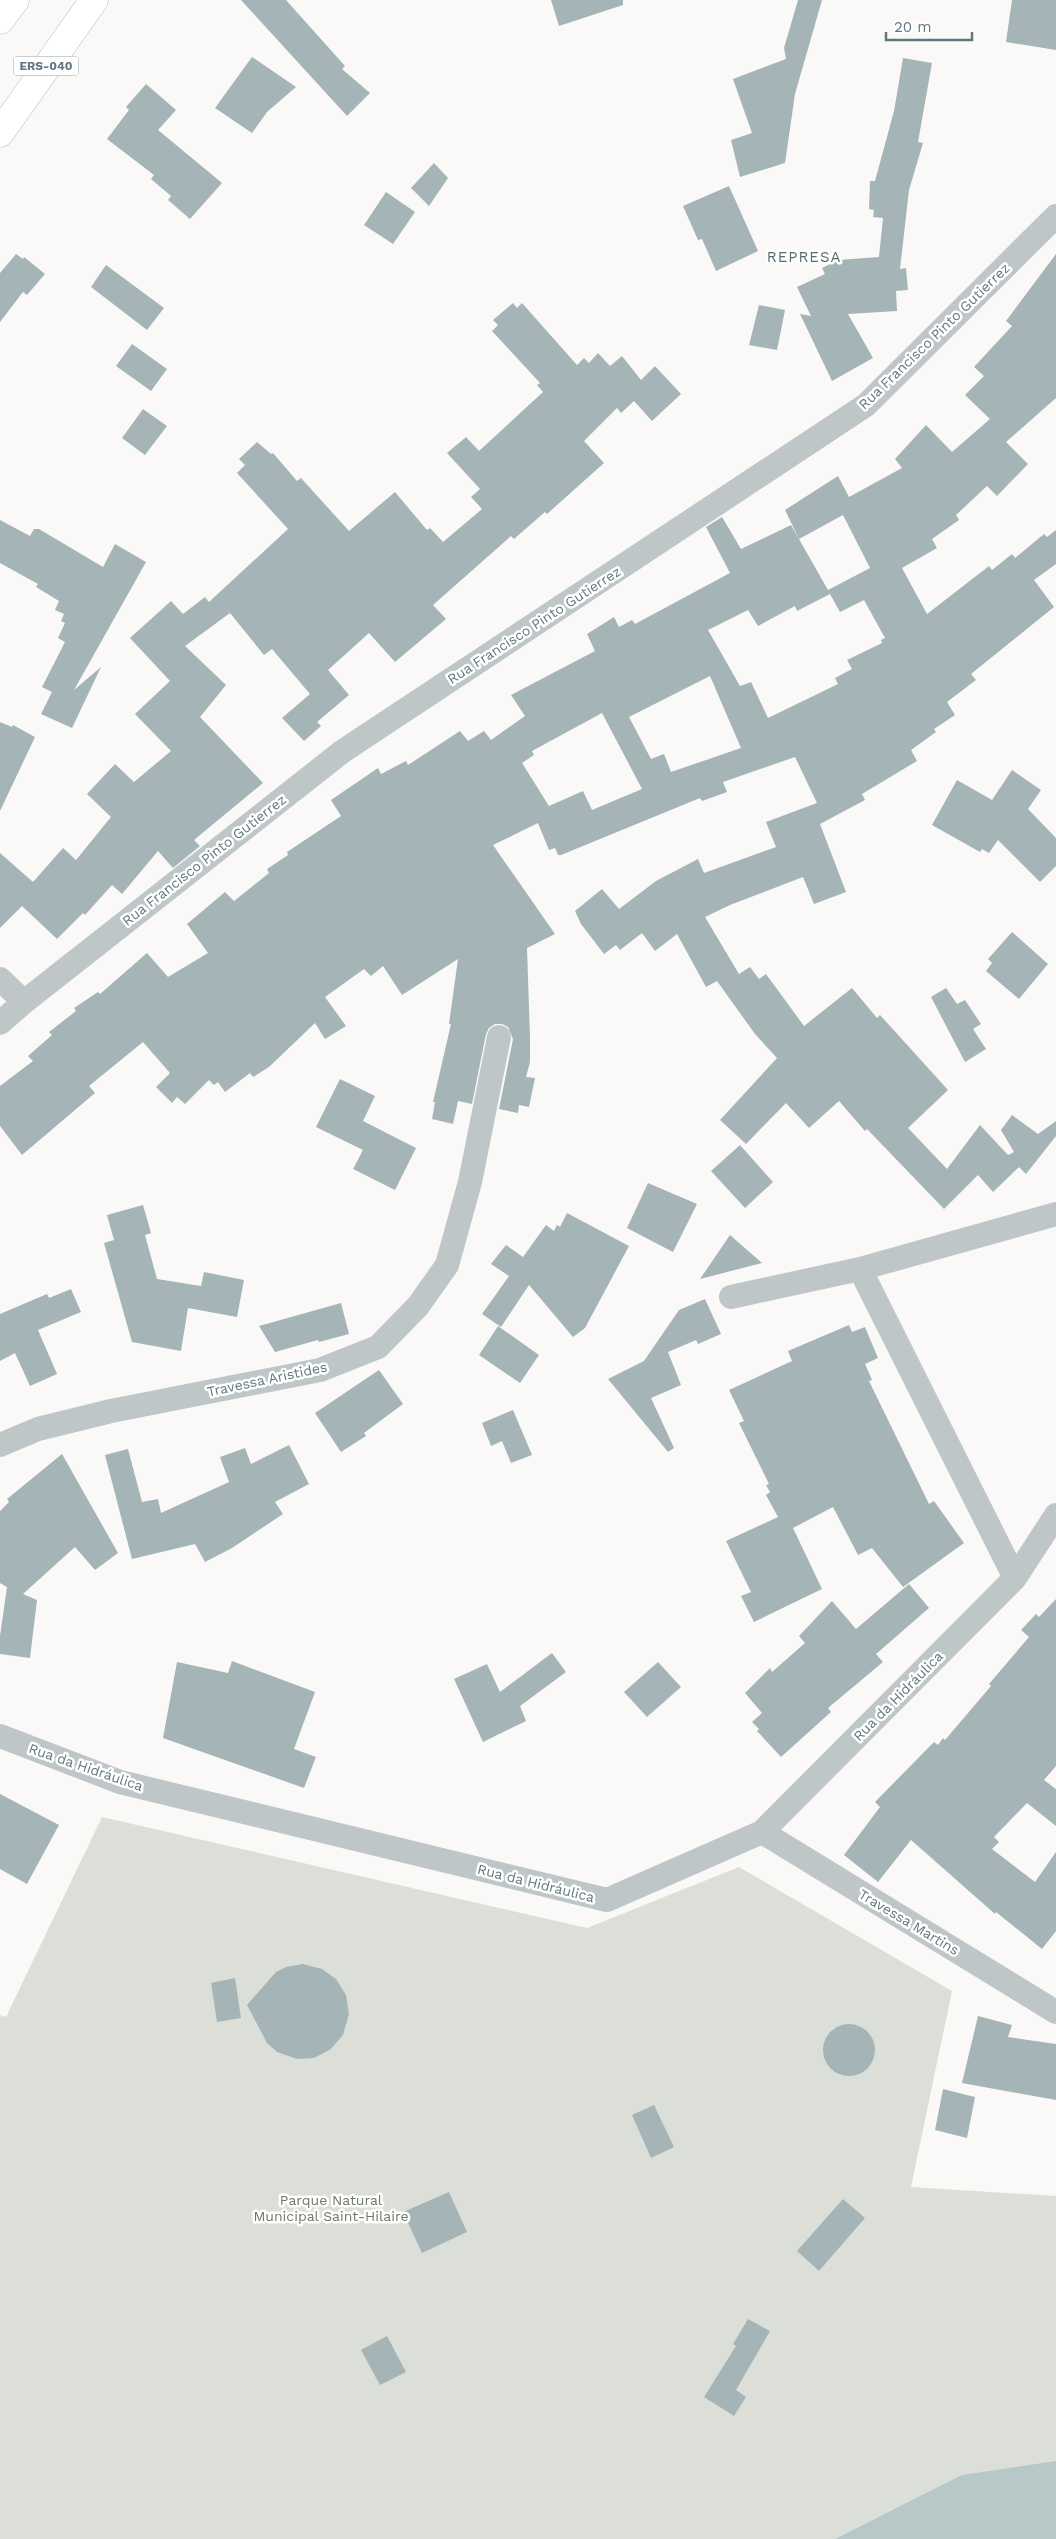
<svg xmlns="http://www.w3.org/2000/svg" width="1056" height="2539" font-family="'Work Sans',sans-serif">
<style>
.green{fill:#dcdfd7}
.water{fill:#b6c8c8}
.building{fill:#a5b4b6;fill-rule:evenodd}
.lines{fill:none;stroke-linecap:round;stroke-linejoin:round}
.primary-casing{stroke:#b2bbbd;stroke-width:29}
.street{stroke:#bec6c8;stroke-width:24}
.primary{stroke:#fff;stroke-width:28}
.labels{text-anchor:middle;dominant-baseline:central;stroke-width:5;stroke-linejoin:round;paint-order:stroke}
.shield{fill:#fff;stroke:#90a0a4;stroke-width:1}
.shield-label{font-size:12px;font-weight:bold;fill:#60787d}
.street-label{font-size:14px;fill:#60787d;stroke:#fff}
.park-label{font-size:14px;fill:#6f7a64;stroke:#fff}
.neighbourhood-label{font-size:15px;letter-spacing:1px;fill:#576b6e;stroke:#fff}
</style>
<rect width="100%" height="100%" fill="#faf9f8"/>
<path class="green" d="M 102,1817 L 587,1928 L 739,1867 L 952,1991 L 911,2187 L 1056,2196 L 1056,2539 L 0,2539 L 0,2015 L 6,2017 Z"/>
<path class="water" d="M 1056,2461 L 1056,2539 L 835,2539 L 962,2475 Z"/>
<path class="building" d="M 241,0 L 286,0 L 345,66 L 342,69 L 370,93 L 347,116 Z
M 551,0 L 623,0 L 623,5 L 559,26 Z
M 798,0 L 822,0 L 795,94 L 785,163 L 740,177 L 731,140 L 752,133 L 733,79 L 786,59 L 784,48 Z
M 1012,0 L 1056,0 L 1056,50 L 1006,42 Z
M 252,57 L 296,87 L 267,112 L 252,133 L 215,108 Z
M 903,58 L 932,63 L 918,142 L 923,143 L 909,190 L 900,269 L 906,268 L 908,290 L 896,291 L 897,311 L 848,314 L 873,358 L 832,381 L 800,314 L 811,316 L 797,287 L 825,274 L 822,268 L 838,260 L 879,257 L 883,218 L 873,217 L 874,210 L 869,209 L 870,181 L 875,181 L 894,111 Z
M 146,84 L 176,110 L 158,130 L 222,183 L 190,219 L 168,200 L 171,196 L 151,179 L 154,175 L 107,139 L 129,110 L 126,107 Z
M 434,163 L 448,178 L 429,206 L 411,188 Z
M 729,186 L 758,251 L 716,271 L 702,239 L 698,240 L 683,206 Z
M 386,192 L 415,212 L 393,244 L 364,225 Z
M 16,254 L 23,259 L 24,257 L 45,274 L 27,295 L 23,292 L 0,322 L 0,273 Z
M 1056,254 L 1056,398 L 1006,442 L 1028,464 L 997,496 L 987,486 L 956,515 L 959,520 L 932,539 L 937,548 L 902,568 L 927,614 L 989,566 L 992,570 L 1012,554 L 1015,558 L 1044,534 L 1047,537 L 1056,530 L 1056,564 L 1034,580 L 1054,607 L 971,674 L 976,680 L 947,702 L 955,715 L 934,729 L 936,732 L 911,750 L 917,761 L 862,794 L 865,800 L 820,824 L 846,892 L 814,904 L 803,877 L 730,905 L 705,917 L 739,974 L 750,967 L 759,979 L 766,974 L 804,1026 L 852,988 L 877,1018 L 880,1015 L 948,1090 L 908,1128 L 947,1169 L 980,1125 L 1008,1155 L 1014,1152 L 1001,1130 L 1012,1115 L 1038,1134 L 1056,1121 L 1056,1136 L 1026,1174 L 1012,1160 L 1019,1167 L 993,1192 L 978,1175 L 944,1209 L 867,1129 L 865,1131 L 839,1101 L 809,1128 L 786,1103 L 746,1144 L 720,1120 L 777,1058 L 755,1034 L 717,981 L 706,987 L 677,934 L 655,951 L 642,933 L 620,950 L 616,945 L 604,954 L 581,924 L 575,911 L 602,889 L 619,909 L 656,881 L 698,859 L 704,873 L 776,847 L 766,822 L 817,803 L 795,757 L 723,782 L 727,792 L 702,801 L 700,798 L 561,855 L 558,855 L 555,848 L 549,850 L 538,823 L 493,845 L 555,934 L 527,948 L 530,1037 L 530,1062 L 526,1077 L 535,1078 L 529,1107 L 519,1105 L 518,1113 L 499,1109 L 513,1039 L 508,1027 L 502,1024 L 495,1024 L 489,1028 L 486,1034 L 472,1104 L 458,1101 L 453,1124 L 432,1119 L 435,1102 L 433,1102 L 451,1024 L 449,1024 L 458,959 L 402,995 L 383,966 L 371,976 L 364,969 L 325,997 L 346,1026 L 325,1039 L 315,1023 L 269,1067 L 253,1077 L 250,1073 L 225,1092 L 218,1082 L 214,1085 L 209,1080 L 185,1104 L 177,1097 L 172,1103 L 156,1087 L 170,1073 L 143,1042 L 89,1086 L 95,1093 L 22,1155 L 0,1126 L 0,1086 L 33,1061 L 28,1056 L 52,1035 L 49,1032 L 76,1011 L 74,1008 L 98,992 L 100,994 L 147,953 L 168,977 L 208,953 L 187,924 L 225,892 L 234,901 L 269,873 L 267,869 L 288,855 L 287,852 L 341,816 L 331,800 L 378,768 L 381,774 L 406,761 L 408,765 L 460,731 L 468,741 L 484,731 L 491,740 L 525,716 L 511,695 L 595,651 L 587,634 L 614,617 L 619,627 L 632,620 L 635,624 L 730,573 L 706,527 L 722,517 L 741,549 L 791,525 L 828,590 L 870,568 L 843,515 L 799,539 L 785,510 L 838,476 L 849,497 L 902,468 L 895,459 L 926,425 L 952,452 L 990,419 L 965,395 L 984,376 L 974,367 L 1012,326 L 1006,321 ZM 830,594 L 840,612 L 864,600 L 885,638 L 881,640 L 882,643 L 847,660 L 852,669 L 835,678 L 838,684 L 768,718 L 751,682 L 740,686 L 708,630 L 748,610 L 758,626 L 795,606 L 797,611 ZM 710,676 L 741,748 L 671,772 L 664,754 L 651,759 L 629,717 ZM 602,713 L 642,789 L 592,810 L 583,791 L 549,806 L 522,763 L 534,755 L 532,751 Z
M 106,265 L 164,308 L 147,330 L 91,287 Z
M 513,303 L 517,308 L 522,303 L 577,365 L 584,358 L 589,363 L 598,353 L 610,366 L 622,356 L 641,380 L 655,366 L 681,394 L 652,421 L 634,401 L 621,413 L 617,408 L 584,441 L 604,463 L 547,514 L 545,512 L 514,539 L 511,536 L 433,605 L 446,619 L 395,662 L 369,633 L 328,670 L 349,695 L 317,722 L 321,726 L 304,741 L 282,718 L 310,694 L 272,649 L 264,655 L 230,613 L 185,646 L 226,685 L 200,717 L 263,783 L 194,840 L 200,846 L 173,868 L 158,851 L 122,894 L 112,885 L 85,915 L 83,913 L 57,939 L 22,906 L 0,928 L 0,853 L 33,882 L 63,848 L 76,860 L 111,817 L 87,794 L 115,764 L 134,782 L 171,751 L 135,714 L 170,681 L 130,638 L 171,601 L 183,614 L 205,597 L 209,602 L 288,529 L 237,473 L 245,465 L 239,459 L 257,442 L 271,454 L 273,453 L 297,481 L 301,478 L 349,531 L 395,492 L 427,530 L 430,528 L 443,542 L 482,509 L 471,497 L 480,489 L 447,453 L 466,437 L 479,451 L 543,392 L 537,385 L 540,383 L 492,331 L 498,325 L 493,320 Z
M 759,305 L 785,310 L 777,350 L 749,345 Z
M 132,344 L 167,369 L 151,391 L 116,366 Z
M 143,409 L 167,426 L 145,455 L 122,438 Z
M 0,520 L 30,536 L 34,529 L 39,529 L 103,567 L 115,544 L 146,562 L 74,690 L 101,667 L 72,728 L 41,714 L 52,692 L 42,687 L 65,642 L 58,638 L 65,623 L 61,621 L 64,614 L 55,610 L 59,601 L 36,587 L 38,584 L 0,563 Z
M 0,722 L 12,727 L 13,725 L 35,737 L 0,811 Z
M 1012,770 L 1041,790 L 1028,809 L 1056,838 L 1056,866 L 1040,882 L 998,840 L 989,853 L 982,849 L 980,852 L 932,825 L 957,780 L 992,800 Z
M 1012,932 L 1048,964 L 1019,999 L 986,971 L 992,963 L 988,959 Z
M 946,988 L 957,1004 L 965,1000 L 981,1024 L 973,1029 L 986,1049 L 965,1062 L 931,997 Z
M 340,1079 L 375,1096 L 363,1121 L 416,1148 L 395,1190 L 353,1169 L 363,1150 L 316,1127 Z
M 740,1145 L 773,1182 L 745,1208 L 711,1171 Z
M 648,1183 L 697,1204 L 673,1252 L 627,1228 Z
M 143,1205 L 151,1233 L 145,1235 L 157,1279 L 201,1286 L 204,1272 L 244,1280 L 237,1317 L 188,1308 L 181,1351 L 132,1342 L 104,1243 L 114,1240 L 107,1215 Z
M 567,1213 L 629,1246 L 585,1328 L 573,1337 L 529,1285 L 501,1327 L 482,1314 L 509,1276 L 491,1264 L 506,1245 L 523,1257 L 546,1225 L 554,1231 L 557,1225 L 560,1227 Z
M 730,1235 L 762,1263 L 700,1279 Z
M 71,1289 L 81,1312 L 38,1330 L 57,1374 L 30,1386 L 15,1353 L 0,1361 L 0,1314 L 47,1294 L 49,1298 Z
M 705,1299 L 721,1334 L 698,1344 L 696,1340 L 668,1352 L 681,1385 L 651,1398 L 674,1448 L 668,1452 L 608,1379 L 644,1361 L 679,1310 Z
M 341,1303 L 349,1334 L 319,1342 L 318,1340 L 275,1352 L 259,1326 Z
M 849,1325 L 852,1332 L 865,1327 L 878,1358 L 865,1364 L 872,1380 L 869,1381 L 929,1504 L 934,1501 L 964,1543 L 903,1587 L 872,1548 L 858,1555 L 833,1507 L 793,1528 L 822,1589 L 754,1622 L 741,1596 L 751,1592 L 726,1541 L 778,1517 L 766,1495 L 770,1492 L 766,1485 L 769,1484 L 739,1423 L 744,1421 L 729,1390 L 792,1361 L 788,1351 Z
M 498,1326 L 539,1355 L 520,1383 L 479,1355 Z
M 379,1370 L 403,1404 L 364,1433 L 366,1436 L 341,1452 L 315,1413 Z
M 513,1410 L 532,1455 L 511,1463 L 502,1441 L 491,1446 L 482,1423 Z
M 289,1445 L 309,1484 L 275,1502 L 283,1514 L 232,1548 L 205,1562 L 195,1544 L 132,1559 L 105,1455 L 128,1449 L 142,1502 L 158,1499 L 161,1513 L 229,1482 L 220,1457 L 245,1448 L 251,1464 Z
M 62,1454 L 118,1553 L 95,1570 L 75,1547 L 23,1594 L 37,1600 L 30,1658 L 0,1654 L 0,1636 L 7,1587 L 0,1583 L 0,1511 L 9,1502 L 7,1499 Z
M 909,1584 L 929,1608 L 876,1654 L 883,1662 L 828,1708 L 831,1712 L 781,1757 L 757,1731 L 759,1729 L 752,1722 L 762,1713 L 745,1693 L 770,1668 L 772,1672 L 805,1643 L 799,1636 L 832,1601 L 856,1629 Z
M 1056,1599 L 1056,1766 L 1044,1780 L 1056,1789 L 1056,1826 L 1027,1803 L 994,1837 L 999,1842 L 992,1849 L 1035,1882 L 1056,1852 L 1056,1931 L 1042,1949 L 996,1912 L 995,1914 L 911,1840 L 878,1882 L 844,1855 L 880,1807 L 875,1802 L 934,1742 L 938,1745 L 943,1738 L 945,1740 L 991,1686 L 989,1684 L 1029,1637 L 1021,1630 L 1036,1614 L 1039,1617 Z
M 552,1653 L 566,1672 L 520,1706 L 526,1721 L 483,1742 L 454,1679 L 487,1664 L 500,1692 Z
M 232,1661 L 315,1692 L 294,1749 L 316,1757 L 304,1788 L 163,1738 L 177,1662 L 228,1673 Z
M 658,1662 L 681,1687 L 647,1717 L 624,1692 Z
M 0,1794 L 59,1825 L 27,1884 L 0,1869 Z
M 303,1964 L 322,1969 L 336,1979 L 346,1995 L 349,2014 L 343,2035 L 331,2049 L 314,2058 L 297,2059 L 277,2052 L 267,2043 L 247,2005 L 276,1972 L 286,1967 Z
M 235,1978 L 241,2018 L 217,2022 L 211,1983 Z
M 978,2016 L 1012,2025 L 1008,2037 L 1056,2044 L 1056,2100 L 962,2083 Z
M823 2050a26 26 0 1 1 52 0a26 26 0 1 1-52 0Z
M 943,2089 L 975,2097 L 967,2138 L 935,2130 Z
M 654,2105 L 674,2147 L 651,2158 L 632,2115 Z
M 449,2192 L 467,2232 L 422,2253 L 403,2212 Z
M 843,2199 L 865,2218 L 819,2271 L 797,2251 Z
M 748,2319 L 770,2331 L 736,2390 L 746,2397 L 734,2416 L 704,2397 L 736,2346 L 733,2344 Z
M 387,2336 L 406,2372 L 380,2385 L 361,2350 Z"/>
<g class="lines">
<g class="primary-casing">
<path id="primary" d="M 0,20 L 15,0
M 0,133 L 94,0"/>
</g>
<path class="street" d="M 0,979 L 24,1002
M 0,1023 L 24,1002 L 343,751 L 866,405 L 1056,216
M 860,1269 L 1015,1578
M 731,1297 L 860,1269 L 1056,1214
M 0,1445 L 38,1429 L 111,1411 L 320,1370 L 378,1347 L 418,1306 L 447,1265 L 470,1182 L 499,1037
M 0,1736 L 120,1782 L 607,1900 L 762,1832 L 1015,1578 L 1056,1515
M 762,1832 L 1056,2012"/>
<use href="#primary" class="primary"/>
</g>
<g class="labels">
<rect class="shield" x="13.5" y="56.5" width="65" height="19" rx="4"/>
<g class="shield-label">
<text x="46" y="66">ERS-040</text>
</g>
<g class="street-label">
<text transform="translate(934 336) rotate(-44)">Rua Francisco Pinto Gutierrez</text>
<text transform="translate(534 625) rotate(-33)">Rua Francisco Pinto Gutierrez</text>
<text transform="translate(204 860) rotate(-38)">Rua Francisco Pinto Gutierrez</text>
<text transform="translate(267 1379) rotate(-12)">Travessa Aristides</text>
<text transform="translate(898 1696) rotate(-45)">Rua da Hidráulica</text>
<text transform="translate(86 1767) rotate(19)">Rua da Hidráulica</text>
<text transform="translate(536 1883) rotate(14)">Rua da Hidráulica</text>
<text transform="translate(909 1922) rotate(31)">Travessa Martins</text>
</g>
<g class="park-label">
<text x="331" y="2200">Parque Natural<tspan x="331" dy="16">Municipal Saint-Hilaire</tspan></text>
</g>
<g class="neighbourhood-label">
<text x="804" y="257">REPRESA</text>
</g>
</g>
<path d="M886 32v8h86v-8" fill="none" stroke="#60787d" stroke-width="2.5"/>
<text x="894" y="32" font-size="15" fill="#60787d" stroke="#ffffff" stroke-width="4" paint-order="stroke">20 m</text>
</svg>
